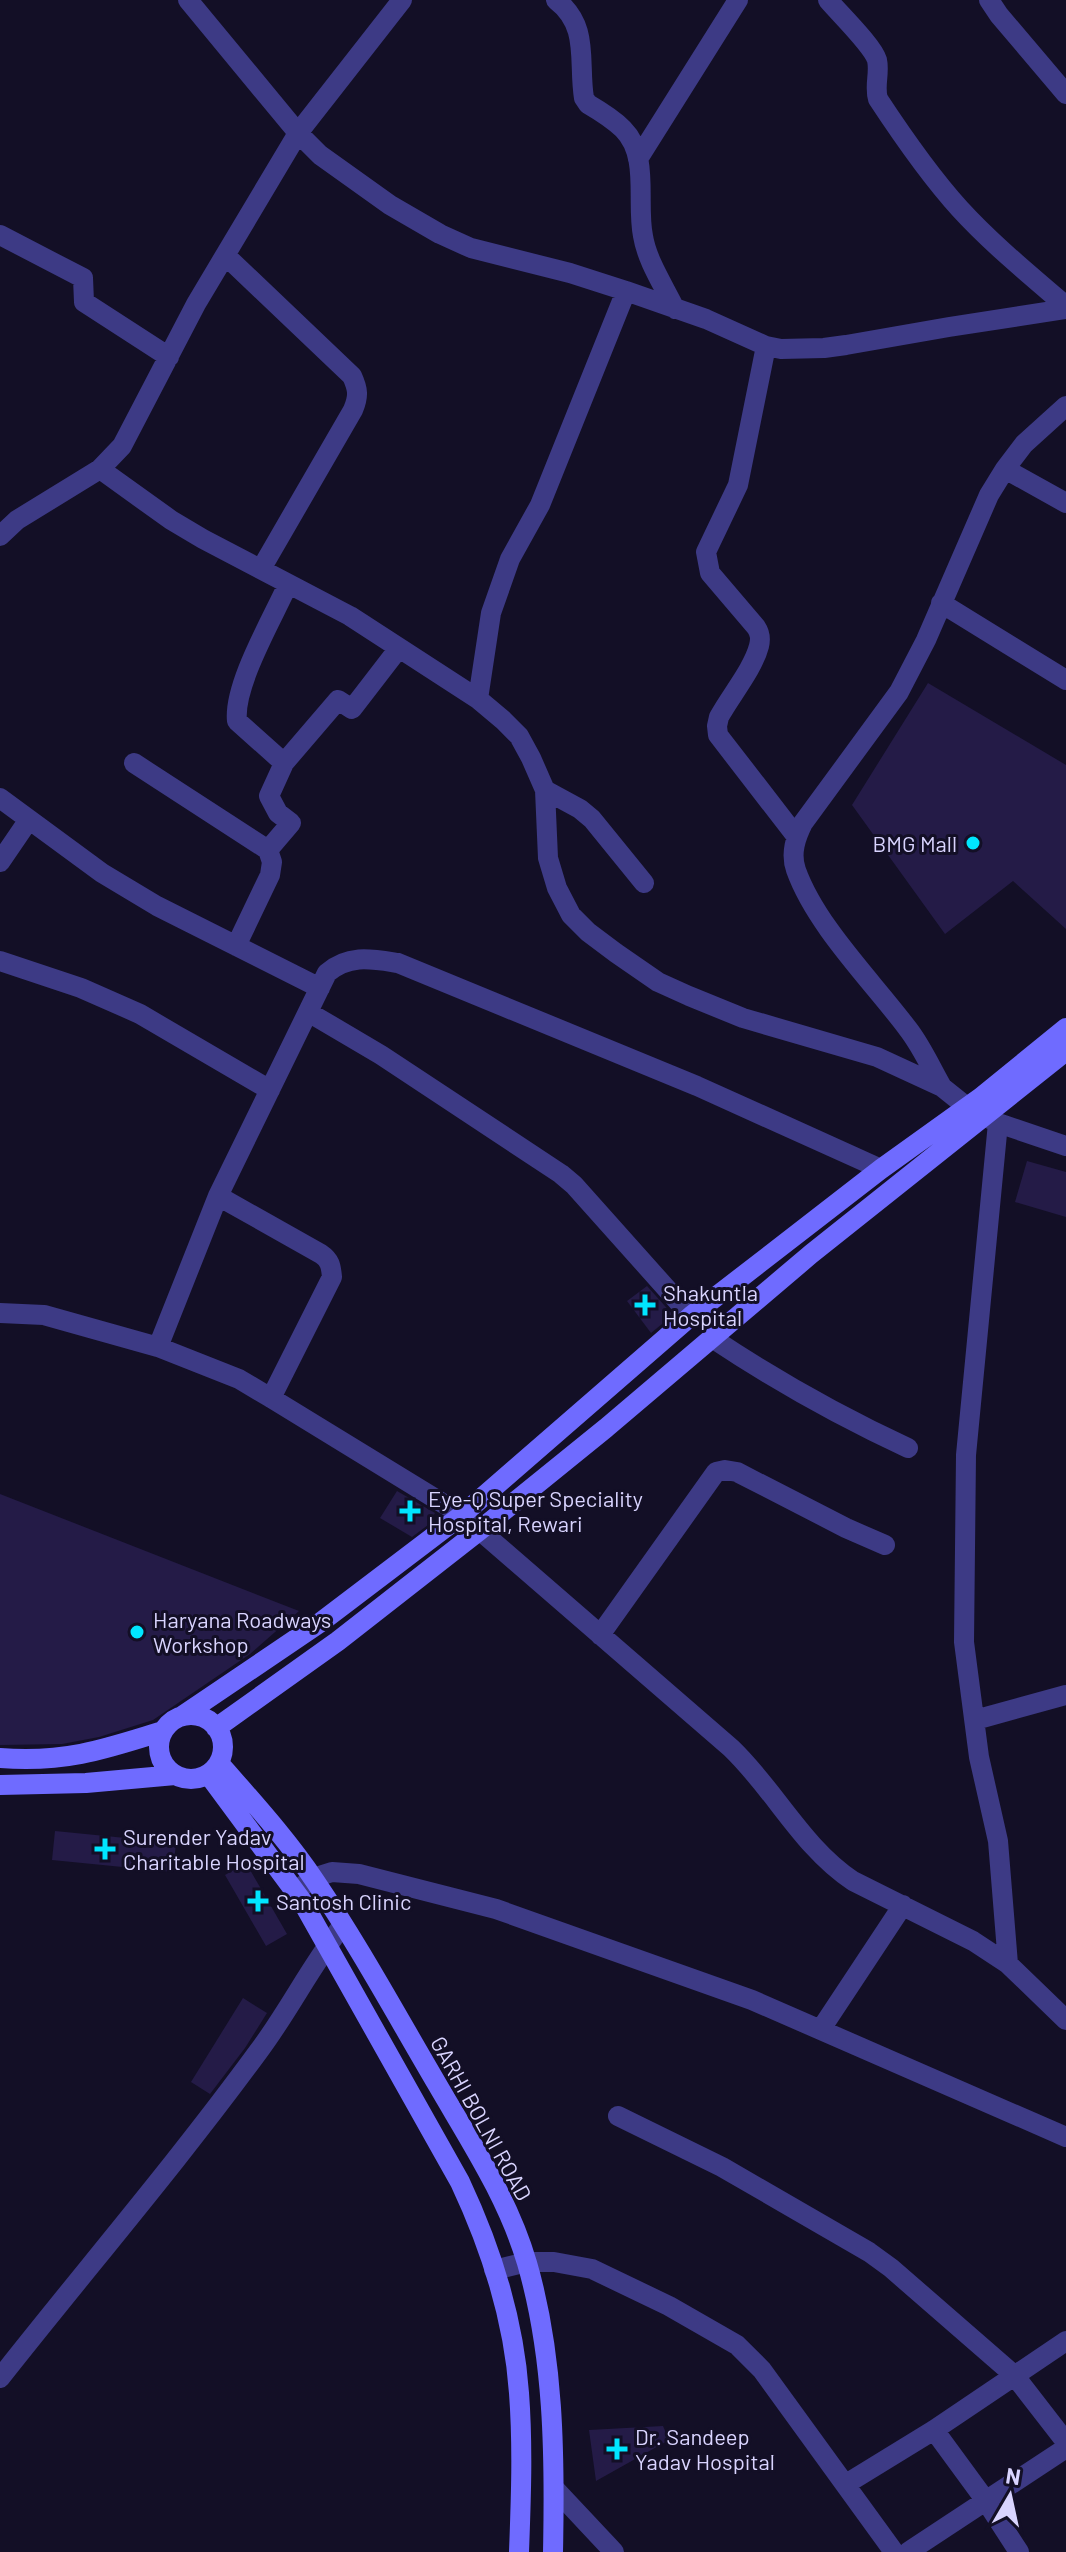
<svg xmlns="http://www.w3.org/2000/svg" width="1066" height="2552" font-family="Barlow,sans-serif">
<style>
.building{fill:#241b47}
.lines{fill:none;stroke-linecap:round;stroke-linejoin:round}
.minor{stroke:#3d3a85;stroke-width:20}
.secondary{stroke:#6f6bff;stroke-width:20}
.poi-dot{fill:#00e5ff;stroke:#130f26;stroke-width:3}
.labels{text-anchor:middle;dominant-baseline:central;stroke-width:6;stroke-linejoin:round;paint-order:stroke}
.poi-label{font-size:22px;fill:#d9d4ff;stroke:#130f26;text-anchor:start}
.street-label{font-size:22px;fill:#d9d4ff;stroke:#130f26}
</style>
<rect width="100%" height="100%" fill="#130f26"/>
<path class="building" d="M 928,683 L 1066,765 L 1066,929 L 1013,881 L 945,934 L 852,805 Z
M 1027,1161 L 1066,1172 L 1066,1217 L 1015,1202 Z
M 647,1286 L 673,1315 L 651,1333 L 627,1301 Z
M 397,1491 L 435,1513 L 428,1525 L 412,1537 L 380,1518 Z
M 0,1494 L 299,1611 L 250,1654 L 153,1720 L 99,1737 L 62,1744 L 0,1745 Z
M 55,1831 L 176,1843 L 173,1872 L 52,1860 Z
M 246,1863 L 287,1934 L 266,1946 L 225,1875 Z
M 243,1998 L 267,2013 L 245,2048 L 210,2094 L 191,2082 Z
M 663,2426 L 669,2440 L 596,2481 L 589,2430 Z"/>
<g class="lines">
<path class="minor" d="M 188,0 L 298,133 L 320,155 L 390,205 L 440,234 L 471,248 L 570,273 L 626,291 L 706,319 L 766,346 L 781,349 L 824,348 L 846,345 L 949,327 L 1066,309
M 556,0 C 590,26 578,62 584,98 L 588,104 C 600,111 613,119 623,129 C 650,156 636,202 643,236 C 647,261 664,286 675,309
M 828,0 C 839,13 873,46 877,60 C 880,73 874,86 878,99 C 903,137 929,175 960,209 C 992,244 1030,275 1066,306
M 989,0 L 999,15 L 1066,94
M 638,159 L 738,0
M 0,235 L 83,278 L 84,302 L 169,357
M 226,256 L 352,376 C 358,389 359,396 353,410 L 261,569
M 766,346 L 738,485 L 706,552 L 710,573 L 756,627 C 760,633 761,638 759,646 C 753,669 731,695 719,717 L 717,726 L 718,735 L 796,836
M 100,469 L 171,520 L 203,539 L 350,616 L 478,699 L 503,720 L 519,736 L 531,758 L 545,790 L 548,858 L 557,888 L 571,915 L 588,932 L 616,953 L 658,982 L 689,996 L 743,1018 L 877,1057 L 942,1087 L 967,1107 L 998,1123 L 1066,1146
M 1005,469 L 1066,503
M 0,536 L 17,520 L 100,469 L 122,446 L 196,304 L 298,133 L 402,0
M 941,603 L 1066,680
M 478,699 L 491,613 L 510,559 L 540,505 L 626,291
M 134,763 L 268,850 L 272,862 L 270,875 L 236,946
M 284,763 L 338,700 L 352,709 L 399,648
M 545,790 L 580,809 L 592,819 L 644,883
M 0,798 L 102,873 L 157,906 L 320,988
M 268,850 L 291,823 L 278,813 L 269,796 L 284,763 L 237,721 C 233,685 273,618 288,584
M 0,862 L 28,821
M 0,961 L 81,988 L 140,1014 L 270,1090
M 308,1012 L 381,1055 L 561,1174 L 574,1185 L 691,1316
M 942,1087 C 931,1068 922,1047 908,1029 C 873,982 816,926 796,870 C 790,853 796,837 803,823 L 899,692 L 926,640 L 989,495 L 1005,469 L 1024,444 L 1066,406
M 998,1123 L 966,1455 L 964,1642 L 979,1757 L 998,1841 L 1008,1964
M 218,1196 L 321,1254 C 330,1260 331,1266 332,1277 L 271,1398
M 0,1313 L 44,1315 L 158,1347 L 239,1379 L 271,1398 L 462,1515 L 731,1748 C 775,1790 802,1847 853,1881 L 973,1941 L 1008,1964 L 1066,2020
M 712,1338 C 775,1380 839,1416 908,1448
M 158,1347 L 218,1196 L 327,973 C 349,954 372,959 398,963 L 697,1086 L 881,1169
M 600,1635 L 716,1472 L 725,1470 L 737,1472 L 846,1528 L 885,1545
M 975,1720 L 1066,1695
M 295,1892 L 313,1878 L 332,1872 L 359,1874 L 496,1909 L 752,2000 L 1066,2137
M 821,2029 L 903,1905
M 618,2116 L 722,2167 L 869,2252 L 891,2268 L 1014,2375 L 1066,2442
M 494,2270 L 527,2262 L 554,2262 L 592,2269 L 669,2306 L 737,2345 L 762,2370 L 894,2552
M 0,2378 C 86,2269 176,2164 258,2052 C 289,2011 311,1965 343,1925
M 934,2430 L 986,2501 L 1019,2552
M 846,2484 L 934,2430 L 1066,2341
M 554,2488 L 614,2552
M 908,2552 L 1066,2448"/>
<path class="secondary" d="M159 1747a32 32 0 1 1 64 0a32 32 0 1 1-64 0Z
M 182,1716 L 321,1622 L 462,1515 L 691,1316 L 881,1169 L 980,1098 L 1066,1028
M 216,1728 L 338,1641 L 480,1530 L 606,1428 L 811,1254 L 1066,1051
M 0,1758 C 64,1763 103,1750 163,1731
M 219,1763 C 252,1801 287,1839 315,1881 C 359,1946 397,2016 437,2084 C 470,2141 508,2198 527,2263 C 554,2356 555,2455 553,2552
M 208,1774 L 302,1901 L 460,2182 C 491,2248 514,2321 519,2393 C 523,2446 521,2499 519,2552
M 0,1785 L 86,1783 L 175,1775"/>
</g>
<g class="poi-dot">
<circle cx="973" cy="843" r="8"/>
<path d="M641 1293h8v8h8v8h-8v8h-8v-8h-8v-8h8z"/>
<path d="M406 1499h8v8h8v8h-8v8h-8v-8h-8v-8h8z"/>
<circle cx="137" cy="1632" r="8"/>
<path d="M101 1837h8v8h8v8h-8v8h-8v-8h-8v-8h8z"/>
<path d="M254 1889h8v8h8v8h-8v8h-8v-8h-8v-8h8z"/>
<path d="M613 2437h8v8h8v8h-8v8h-8v-8h-8v-8h8z"/>
</g>
<g class="labels">
<g class="poi-label">
<text x="957" y="843" text-anchor="end">BMG Mall</text>
<text x="663" y="1292">Shakuntla<tspan x="663" dy="25">Hospital</tspan></text>
<text x="428" y="1498">Eye-Q Super Speciality<tspan x="428" dy="25">Hospital, Rewari</tspan></text>
<text x="153" y="1619">Haryana Roadways<tspan x="153" dy="25">Workshop</tspan></text>
<text x="123" y="1836">Surender Yadav<tspan x="123" dy="25">Charitable Hospital</tspan></text>
<text x="276" y="1901">Santosh Clinic</text>
<text x="635" y="2436">Dr. Sandeep<tspan x="635" dy="25">Yadav Hospital</tspan></text>
</g>
<g class="street-label">
<text transform="translate(482 2118) rotate(61)">GARHI BOLNI ROAD</text>
</g>
</g>
<g transform="translate(1010 2496) rotate(9)" stroke="#130f26" stroke-width="6" paint-order="stroke">
<path d="M0-6L14 30L0 20L-14 30Z" fill="#d9d4ff"/>
<text y="-12" font-size="22" font-weight="bold" text-anchor="middle" fill="#d9d4ff">N</text>
</g>
</svg>
